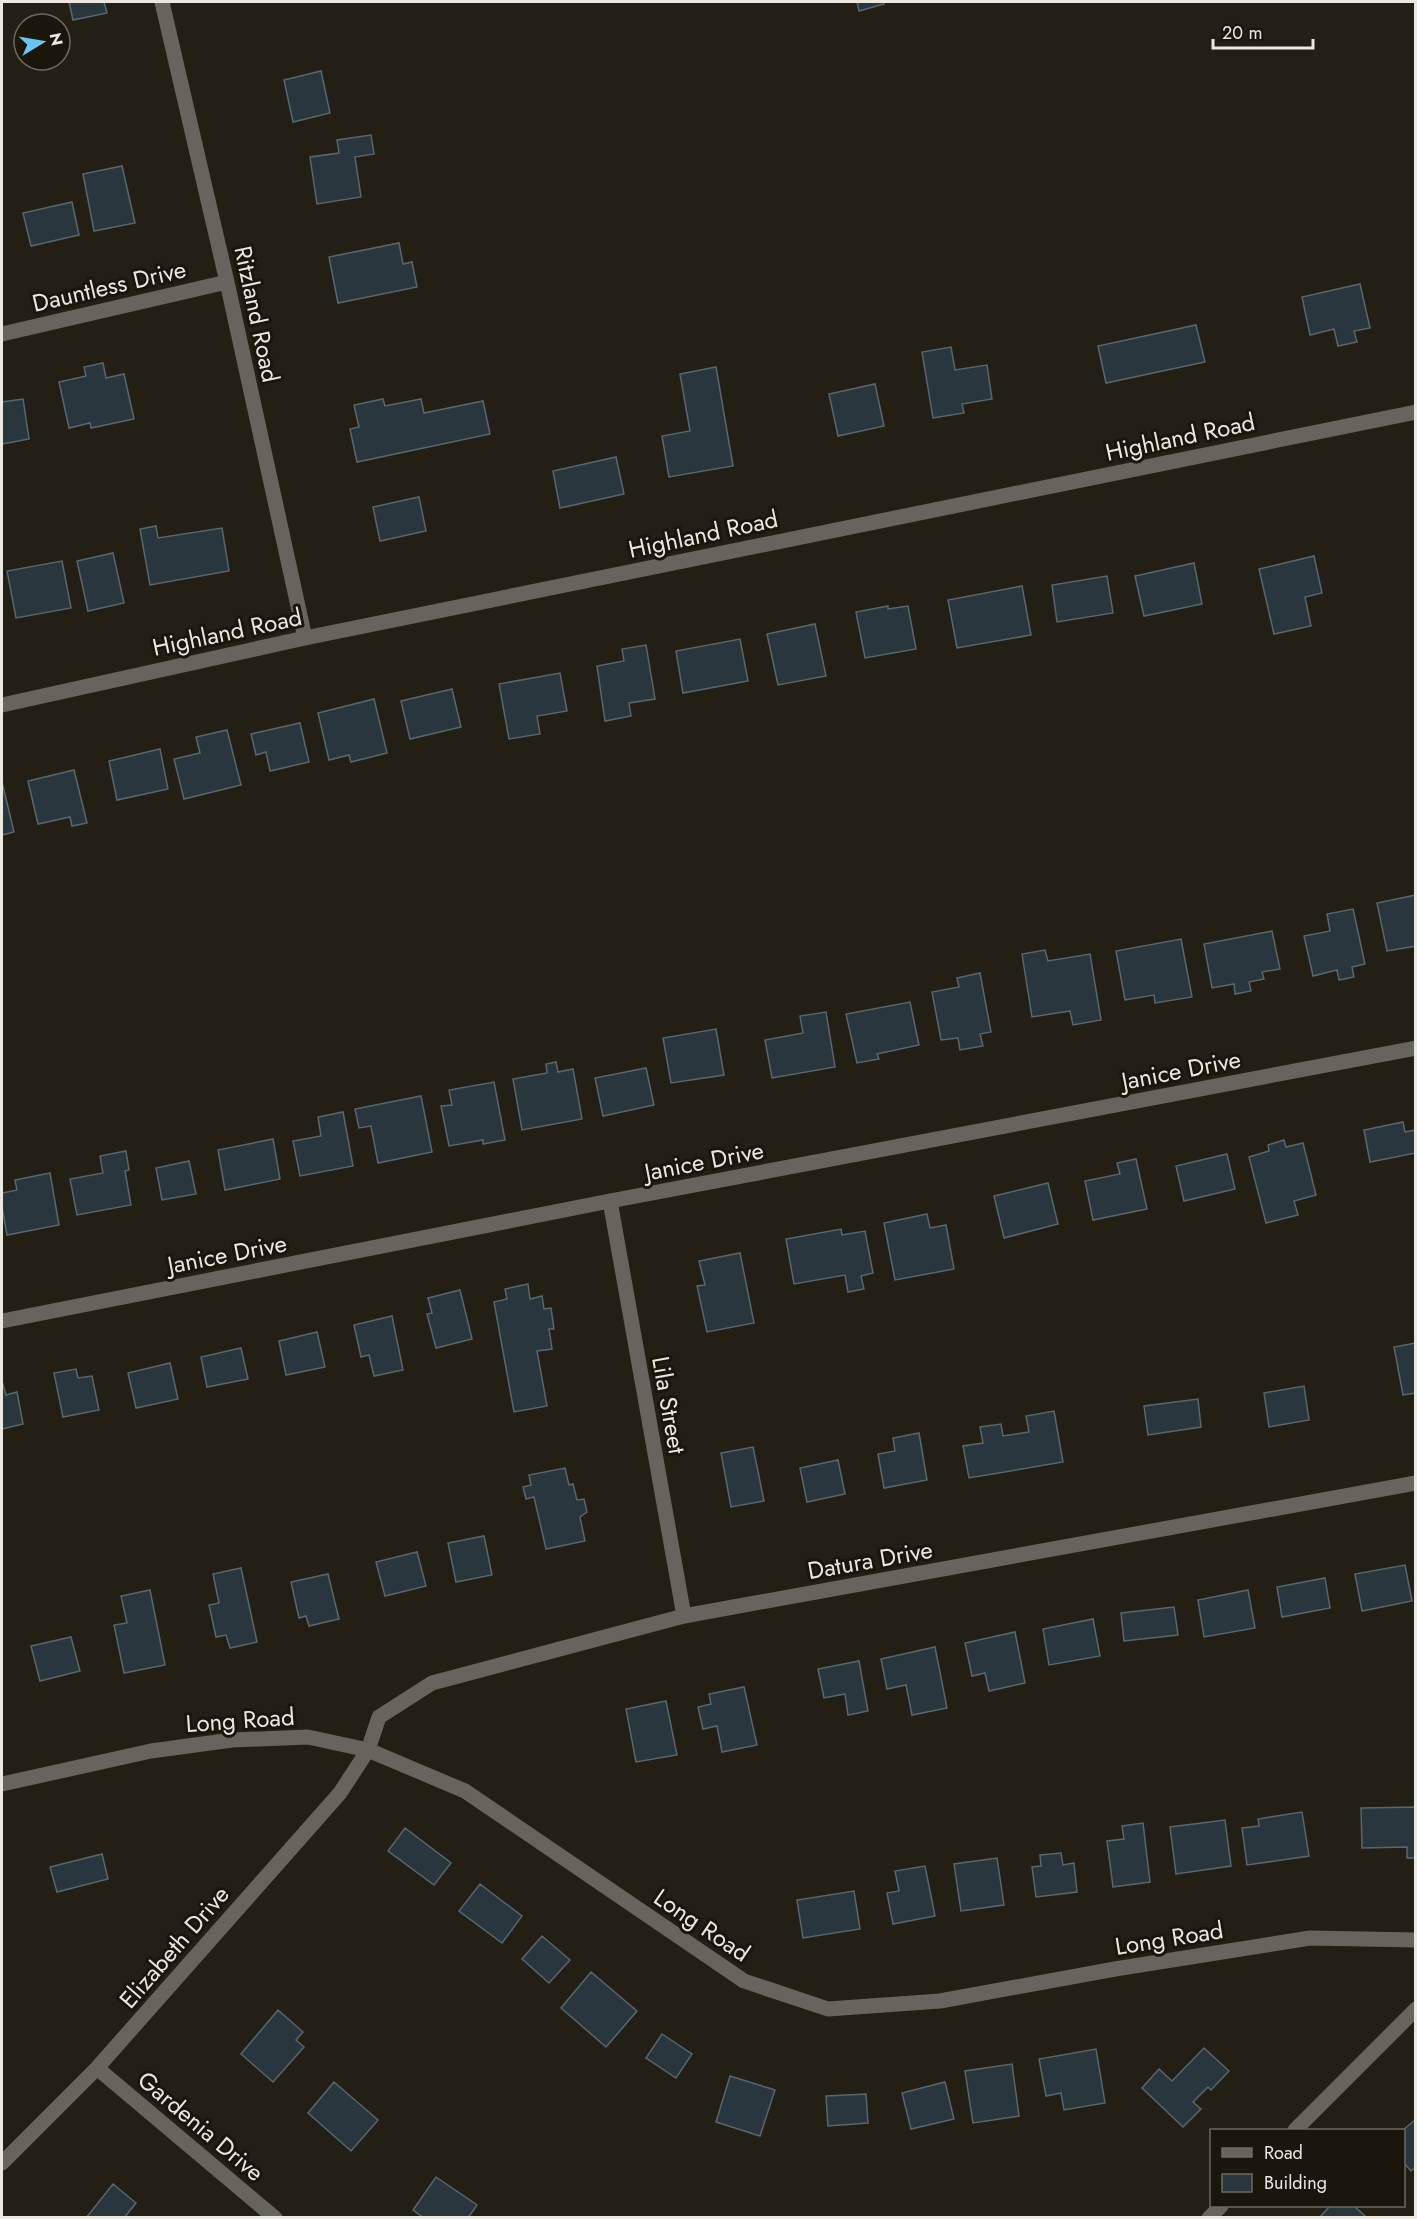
<svg xmlns="http://www.w3.org/2000/svg" width="1417" height="2219" font-family="Jost,sans-serif">
<style>
.building{fill:#29363d;stroke:#58676e;stroke-width:1.5}
.lines{fill:none;stroke-linecap:round;stroke-linejoin:round}
.minor{stroke:#67645e;stroke-width:15}
.labels{text-anchor:middle;dominant-baseline:central;stroke-width:6;stroke-linejoin:round;paint-order:stroke}
.street-label{font-size:24px;fill:#ebe8e0;stroke:#1b160b}
</style>
<rect width="100%" height="100%" fill="#241f14"/>
<path class="building" d="M 69,2 L 104,2 L 107,13 L 73,20 Z
M 857,2 L 884,2 L 884,4 L 859,11 Z
M 321,71 L 330,113 L 293,122 L 284,80 Z
M 371,135 L 374,154 L 355,157 L 361,197 L 317,204 L 310,157 L 339,153 L 337,140 Z
M 122,166 L 135,223 L 94,231 L 83,174 Z
M 72,202 L 79,235 L 31,246 L 23,213 Z
M 399,243 L 403,264 L 412,262 L 417,287 L 338,303 L 329,257 Z
M 1360,284 L 1370,328 L 1354,331 L 1357,342 L 1338,346 L 1334,329 L 1310,335 L 1302,297 Z
M 1196,325 L 1205,362 L 1106,383 L 1098,346 Z
M 951,347 L 955,370 L 987,365 L 992,399 L 962,404 L 964,413 L 933,418 L 922,352 Z
M 103,363 L 106,378 L 124,374 L 134,419 L 91,428 L 90,423 L 69,428 L 59,382 L 86,376 L 84,367 Z
M 716,367 L 733,466 L 669,477 L 662,436 L 690,431 L 680,374 Z
M 875,384 L 884,426 L 838,436 L 829,394 Z
M 23,399 L 29,439 L 2,444 L 2,402 Z
M 383,399 L 385,406 L 421,399 L 424,413 L 483,401 L 490,434 L 357,462 L 350,429 L 359,427 L 354,405 Z
M 616,457 L 624,494 L 560,508 L 553,471 Z
M 419,497 L 426,531 L 380,541 L 373,507 Z
M 156,526 L 158,538 L 222,528 L 229,571 L 150,585 L 140,529 Z
M 113,553 L 124,603 L 88,611 L 77,561 Z
M 1314,556 L 1322,593 L 1305,597 L 1311,626 L 1274,634 L 1259,569 Z
M 62,561 L 71,608 L 16,618 L 7,571 Z
M 1194,563 L 1202,604 L 1144,616 L 1135,576 Z
M 1107,576 L 1113,613 L 1057,622 L 1052,585 Z
M 1022,586 L 1031,635 L 957,648 L 948,600 Z
M 888,606 L 888,609 L 908,606 L 916,649 L 865,658 L 856,612 Z
M 815,624 L 826,676 L 778,685 L 767,634 Z
M 740,639 L 748,681 L 683,693 L 676,651 Z
M 646,645 L 655,699 L 629,703 L 631,716 L 605,721 L 597,666 L 624,661 L 622,649 Z
M 560,673 L 567,711 L 537,716 L 540,734 L 509,739 L 499,684 Z
M 452,689 L 461,727 L 410,739 L 401,701 Z
M 374,699 L 387,753 L 351,762 L 349,755 L 329,760 L 318,713 Z
M 300,723 L 309,762 L 270,771 L 266,752 L 256,755 L 251,734 Z
M 227,730 L 241,785 L 184,799 L 174,759 L 200,753 L 196,737 Z
M 160,749 L 168,789 L 117,800 L 109,761 Z
M 74,770 L 87,823 L 72,826 L 70,817 L 38,824 L 28,781 Z
M 2,782 L 14,832 L 2,835 Z
M 1416,895 L 1416,946 L 1387,951 L 1377,903 Z
M 1353,909 L 1365,964 L 1352,967 L 1354,977 L 1339,980 L 1337,970 L 1313,976 L 1304,936 L 1330,931 L 1327,914 Z
M 1272,931 L 1280,969 L 1262,972 L 1264,979 L 1249,982 L 1251,991 L 1235,994 L 1234,984 L 1212,988 L 1204,944 Z
M 1181,939 L 1192,997 L 1155,1003 L 1154,995 L 1125,1000 L 1116,951 Z
M 1045,950 L 1048,961 L 1090,954 L 1101,1020 L 1073,1025 L 1070,1011 L 1032,1017 L 1022,954 Z
M 980,973 L 991,1032 L 980,1034 L 983,1046 L 960,1050 L 958,1038 L 941,1040 L 932,992 L 959,987 L 957,978 Z
M 910,1002 L 919,1045 L 877,1054 L 879,1059 L 857,1063 L 846,1014 Z
M 826,1012 L 835,1067 L 772,1078 L 765,1040 L 803,1033 L 800,1016 Z
M 716,1029 L 724,1075 L 671,1083 L 663,1038 Z
M 556,1062 L 558,1072 L 573,1069 L 582,1119 L 522,1130 L 513,1079 L 547,1073 L 546,1064 Z
M 646,1068 L 654,1105 L 603,1116 L 595,1078 Z
M 494,1082 L 505,1140 L 483,1144 L 483,1140 L 449,1146 L 441,1106 L 452,1105 L 449,1090 Z
M 421,1096 L 432,1152 L 378,1163 L 371,1126 L 359,1128 L 355,1109 Z
M 343,1112 L 353,1166 L 300,1176 L 293,1141 L 321,1136 L 318,1117 Z
M 1403,1122 L 1405,1132 L 1416,1130 L 1416,1153 L 1370,1162 L 1364,1130 Z
M 273,1139 L 280,1179 L 225,1190 L 218,1150 Z
M 1284,1140 L 1286,1147 L 1303,1143 L 1316,1195 L 1294,1201 L 1298,1215 L 1266,1223 L 1249,1157 L 1269,1151 L 1268,1145 Z
M 126,1151 L 129,1170 L 125,1171 L 131,1205 L 77,1215 L 70,1179 L 103,1173 L 100,1156 Z
M 1227,1154 L 1235,1189 L 1184,1201 L 1176,1166 Z
M 1136,1159 L 1147,1209 L 1093,1220 L 1085,1181 L 1120,1174 L 1117,1163 Z
M 189,1161 L 196,1194 L 162,1200 L 156,1168 Z
M 50,1173 L 59,1225 L 7,1235 L 2,1207 L 2,1193 L 17,1190 L 15,1180 Z
M 1048,1183 L 1058,1224 L 1004,1238 L 994,1196 Z
M 927,1214 L 930,1228 L 946,1225 L 954,1269 L 895,1280 L 884,1223 Z
M 841,1229 L 842,1235 L 865,1231 L 873,1273 L 861,1276 L 864,1289 L 848,1292 L 845,1275 L 794,1284 L 786,1239 Z
M 740,1253 L 754,1323 L 707,1332 L 697,1286 L 705,1285 L 699,1261 Z
M 528,1284 L 530,1299 L 542,1296 L 544,1309 L 551,1308 L 554,1329 L 549,1329 L 552,1349 L 537,1351 L 547,1406 L 514,1412 L 494,1302 L 507,1299 L 505,1289 Z
M 460,1290 L 472,1339 L 436,1348 L 427,1314 L 432,1313 L 428,1298 Z
M 392,1316 L 403,1370 L 374,1376 L 369,1355 L 361,1357 L 354,1325 Z
M 317,1332 L 325,1367 L 286,1375 L 279,1341 Z
M 1416,1343 L 1416,1393 L 1403,1395 L 1394,1347 Z
M 241,1348 L 248,1379 L 207,1387 L 201,1357 Z
M 170,1363 L 178,1399 L 136,1408 L 128,1373 Z
M 76,1369 L 78,1378 L 92,1376 L 99,1410 L 63,1417 L 54,1373 Z
M 2,1381 L 6,1395 L 17,1392 L 23,1424 L 2,1429 Z
M 1304,1386 L 1309,1420 L 1269,1427 L 1264,1393 Z
M 1198,1399 L 1201,1427 L 1148,1435 L 1144,1406 Z
M 1054,1411 L 1063,1462 L 969,1478 L 963,1446 L 983,1443 L 980,1427 L 1001,1424 L 1003,1436 L 1029,1432 L 1026,1416 Z
M 919,1433 L 927,1480 L 884,1488 L 878,1454 L 895,1451 L 893,1438 Z
M 753,1447 L 764,1501 L 731,1507 L 721,1453 Z
M 838,1460 L 845,1494 L 807,1502 L 800,1468 Z
M 565,1468 L 569,1485 L 573,1484 L 577,1500 L 584,1499 L 587,1512 L 580,1517 L 585,1541 L 546,1549 L 534,1497 L 526,1499 L 523,1487 L 531,1485 L 529,1475 Z
M 484,1536 L 492,1575 L 456,1582 L 448,1543 Z
M 417,1552 L 426,1586 L 385,1596 L 376,1562 Z
M 1405,1565 L 1412,1601 L 1362,1611 L 1355,1574 Z
M 241,1568 L 257,1642 L 230,1648 L 226,1635 L 216,1637 L 209,1605 L 219,1603 L 213,1574 Z
M 328,1574 L 339,1619 L 309,1626 L 306,1616 L 299,1618 L 291,1582 Z
M 1325,1578 L 1330,1608 L 1282,1617 L 1277,1587 Z
M 150,1590 L 165,1665 L 124,1673 L 114,1625 L 127,1623 L 121,1596 Z
M 1248,1590 L 1255,1628 L 1204,1637 L 1198,1600 Z
M 1174,1607 L 1178,1635 L 1124,1641 L 1121,1613 Z
M 1093,1619 L 1100,1656 L 1049,1665 L 1043,1629 Z
M 1015,1632 L 1025,1683 L 989,1691 L 985,1673 L 972,1676 L 965,1643 Z
M 71,1637 L 80,1671 L 40,1681 L 31,1646 Z
M 935,1647 L 947,1708 L 912,1715 L 906,1685 L 887,1689 L 881,1659 Z
M 859,1661 L 868,1711 L 848,1715 L 845,1694 L 824,1698 L 818,1669 Z
M 744,1687 L 757,1745 L 722,1752 L 717,1726 L 703,1729 L 698,1707 L 711,1704 L 709,1694 Z
M 666,1701 L 677,1755 L 636,1762 L 626,1709 Z
M 1416,1807 L 1416,1858 L 1407,1858 L 1407,1847 L 1362,1848 L 1361,1808 Z
M 1302,1812 L 1309,1856 L 1247,1865 L 1242,1828 L 1259,1826 L 1258,1819 Z
M 1225,1820 L 1231,1866 L 1176,1874 L 1170,1827 Z
M 1143,1823 L 1150,1882 L 1113,1887 L 1107,1841 L 1124,1839 L 1122,1826 Z
M 405,1828 L 451,1863 L 434,1885 L 388,1851 Z
M 1061,1853 L 1063,1865 L 1074,1863 L 1077,1892 L 1036,1897 L 1032,1867 L 1041,1866 L 1040,1855 Z
M 102,1854 L 108,1879 L 57,1892 L 50,1867 Z
M 997,1858 L 1004,1905 L 961,1911 L 954,1864 Z
M 925,1866 L 935,1916 L 893,1924 L 887,1893 L 899,1891 L 895,1871 Z
M 480,1884 L 522,1916 L 502,1943 L 459,1911 Z
M 854,1891 L 860,1929 L 803,1938 L 797,1900 Z
M 542,1936 L 570,1960 L 549,1983 L 522,1959 Z
M 591,1972 L 637,2011 L 606,2047 L 561,2008 Z
M 278,2010 L 303,2032 L 296,2040 L 304,2047 L 273,2082 L 241,2054 Z
M 662,2034 L 692,2054 L 676,2078 L 646,2058 Z
M 1204,2048 L 1229,2071 L 1211,2090 L 1208,2087 L 1193,2102 L 1201,2109 L 1183,2127 L 1142,2088 L 1159,2069 L 1172,2081 Z
M 1096,2049 L 1105,2103 L 1064,2110 L 1061,2093 L 1046,2096 L 1039,2059 Z
M 1012,2064 L 1019,2116 L 973,2123 L 965,2071 Z
M 730,2076 L 775,2090 L 760,2136 L 716,2122 Z
M 334,2082 L 378,2120 L 351,2151 L 308,2113 Z
M 945,2082 L 954,2119 L 911,2129 L 902,2093 Z
M 866,2094 L 868,2123 L 828,2126 L 826,2096 Z
M 1416,2119 L 1416,2167 L 1411,2171 L 1404,2163 L 1403,2130 Z
M 436,2177 L 477,2205 L 468,2218 L 424,2218 L 413,2210 Z
M 113,2184 L 136,2203 L 124,2218 L 86,2218 Z
M 1330,2206 L 1354,2206 L 1366,2217 L 1319,2218 Z"/>
<g class="lines">
<path class="minor" d="M 162,2 L 227,282 L 305,638
M 2,334 L 227,282
M 2,705 L 305,638 L 1416,412
M 610,1201 L 684,1616
M 2,1321 L 610,1201 L 1416,1048
M 2,1784 L 151,1751 L 232,1740 L 308,1737 L 368,1750 L 465,1791 L 744,1981 L 828,2009 L 940,2001 L 1115,1969 L 1310,1938 L 1416,1940
M 97,2068 L 275,2218
M 1295,2130 L 1416,2009
M 2,2163 L 97,2068 L 340,1793 L 368,1750 L 379,1717 L 432,1683 L 684,1616 L 1416,1483
M 1209,2218 L 1221,2206"/>
</g>
<g class="labels">
<g class="street-label">
<text transform="translate(109 286) rotate(-13)">Dauntless Drive</text>
<text transform="translate(257 314) rotate(78)">Ritzland Road</text>
<text transform="translate(1180 437) rotate(-12)">Highland Road</text>
<text transform="translate(703 534) rotate(-12)">Highland Road</text>
<text transform="translate(227 632) rotate(-12)">Highland Road</text>
<text transform="translate(1181 1070) rotate(-11)">Janice Drive</text>
<text transform="translate(704 1161) rotate(-11)">Janice Drive</text>
<text transform="translate(227 1254) rotate(-11)">Janice Drive</text>
<text transform="translate(669 1405) rotate(80)">Lila Street</text>
<text transform="translate(870 1560) rotate(-10)">Datura Drive</text>
<text transform="translate(240 1720) rotate(-4)">Long Road</text>
<text transform="translate(702 1925) rotate(34)">Long Road</text>
<text transform="translate(1169 1938) rotate(-9)">Long Road</text>
<text transform="translate(174 1947) rotate(-49)">Elizabeth Drive</text>
<text transform="translate(201 2126) rotate(40)">Gardenia Drive</text>
</g>
</g>
<rect width="1417" height="2219" fill="none" stroke="#ebe8e0" stroke-width="6"/>
<rect x="1210" y="2129" width="195" height="78" fill="#1b160b" stroke="#6e6a60" stroke-width="1.5"/>
<rect x="1222" y="2148" width="30" height="9" fill="#67645e" stroke="#6e6a60" stroke-width="1.5"/>
<text x="1264" y="2159" font-size="18" fill="#ebe8e0">Road</text>
<rect x="1222" y="2174" width="30" height="18" fill="#29363d" stroke="#6e6a60" stroke-width="1.5"/>
<text x="1264" y="2189" font-size="18" fill="#ebe8e0">Building</text>
<g transform="translate(42 42) rotate(79)"><circle r="28" fill="#1b160b" stroke="#6e6a60" stroke-width="1.5"/>
<path d="M0-4.5L10 22L0 15L-10 22Z" fill="#68c4f0"/>
<text y="-9" font-size="16" font-weight="bold" text-anchor="middle" fill="#ebe8e0">N</text>
</g>
<path d="M1213 39v9h100v-9" fill="none" stroke="#ebe8e0" stroke-width="3"/>
<text x="1222" y="39" font-size="18" fill="#ebe8e0" stroke="#1b160b" stroke-width="4.5" paint-order="stroke">20 m</text>
</svg>
